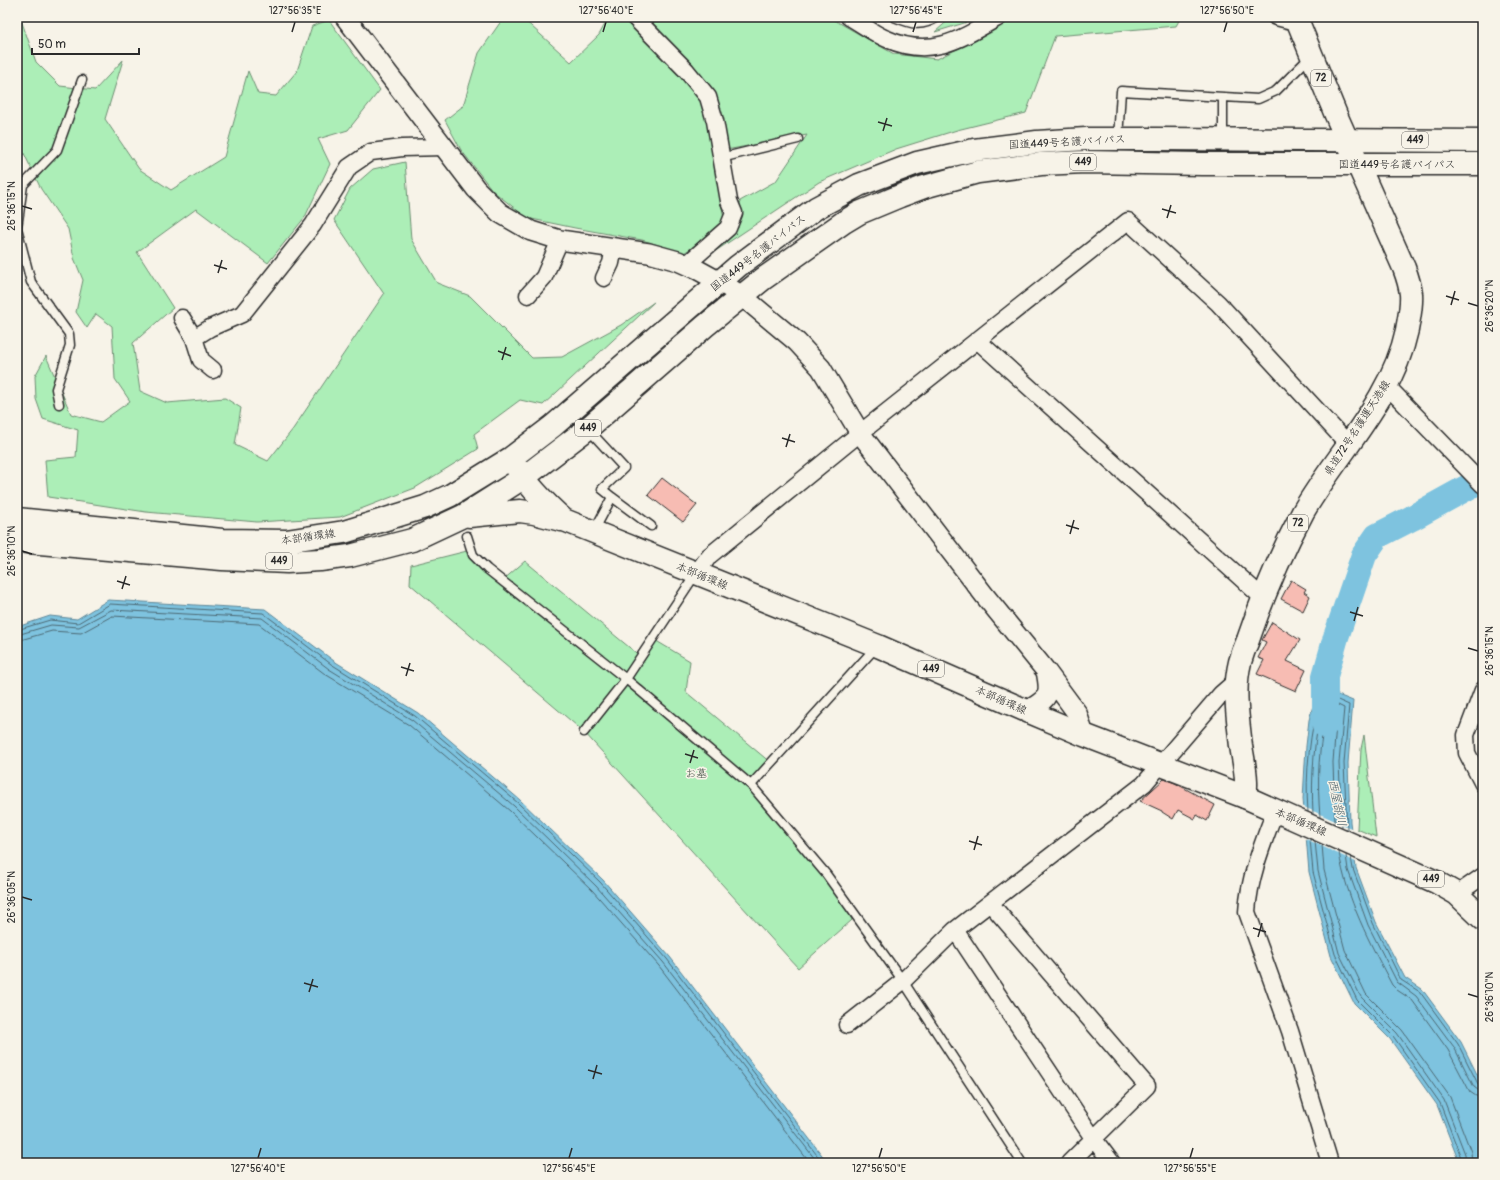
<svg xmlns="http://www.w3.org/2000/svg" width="1500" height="1180" font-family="Pangolin,'Klee One',sans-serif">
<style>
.green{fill:#aceeb7;stroke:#6c8c71}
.water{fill:#7ec3df;stroke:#5d8697}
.pier{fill:#f7f3e8}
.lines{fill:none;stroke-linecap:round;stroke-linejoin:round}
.shore{stroke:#4c6873;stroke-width:1}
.river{stroke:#7ec3df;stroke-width:26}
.building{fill:#f7bcb3;stroke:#2b2b2b}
.service-casing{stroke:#2b2b2b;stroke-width:11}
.minor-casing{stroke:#2b2b2b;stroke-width:19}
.tertiary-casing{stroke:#2b2b2b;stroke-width:22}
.primary-casing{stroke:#2b2b2b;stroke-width:25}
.trunk-casing{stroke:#2b2b2b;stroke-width:25}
.service{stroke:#f7f3e8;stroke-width:8}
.minor{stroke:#f7f3e8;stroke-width:16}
.tertiary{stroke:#f7f3e8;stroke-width:19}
.primary{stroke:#f7f3e8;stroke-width:22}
.trunk{stroke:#f7f3e8;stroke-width:22}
.ticks{fill:none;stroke:#2b2b2b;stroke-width:1.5}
.labels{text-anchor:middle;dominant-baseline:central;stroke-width:3;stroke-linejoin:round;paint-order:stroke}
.shield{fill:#f7f3e8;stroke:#686764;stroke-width:1}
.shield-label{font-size:10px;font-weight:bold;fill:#2b2b2b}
.street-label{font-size:11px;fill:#2b2b2b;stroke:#f7f3e8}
.park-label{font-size:11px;fill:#455247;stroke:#f7f3e8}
.water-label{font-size:12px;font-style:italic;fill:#445961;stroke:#f7f3e8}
.neatline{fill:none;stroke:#2b2b2b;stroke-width:1.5}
.ticks-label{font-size:10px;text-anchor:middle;fill:#2b2b2b}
</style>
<rect width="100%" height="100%" fill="#f7f3e8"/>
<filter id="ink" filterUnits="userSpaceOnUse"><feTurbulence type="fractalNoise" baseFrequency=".025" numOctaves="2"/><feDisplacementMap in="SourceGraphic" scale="8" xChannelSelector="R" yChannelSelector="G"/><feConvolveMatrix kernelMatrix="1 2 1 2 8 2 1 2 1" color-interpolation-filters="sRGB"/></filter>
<g filter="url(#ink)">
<path class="green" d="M 17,17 L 20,17 L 36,62 L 60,86 L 95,90 L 123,60 L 105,119 L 139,169 L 171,190 L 224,157 L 248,71 L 258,94 L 276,96 L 297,71 L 312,26 L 329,20 L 380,90 L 348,130 L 318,139 L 330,164 L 305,217 L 268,263 L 196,209 L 137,252 L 173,308 L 133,343 L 140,391 L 167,403 L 225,398 L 241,408 L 235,445 L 268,461 L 293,429 L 384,294 L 334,220 L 350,189 L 373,169 L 405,162 L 411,239 L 437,283 L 470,296 L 532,358 L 562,357 L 621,325 L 654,302 L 543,405 L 520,400 L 474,434 L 478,449 L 415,488 L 340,517 L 257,522 L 146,512 L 48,497 L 45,460 L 76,457 L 78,430 L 43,419 L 36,399 L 35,376 L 46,356 L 71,414 L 101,422 L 130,401 L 115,379 L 112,326 L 96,314 L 87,328 L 76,312 L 83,280 L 74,258 L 68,229 L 41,189 L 20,145 L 17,146 Z
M 504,17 L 521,17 L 571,62 L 599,35 L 609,17 L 623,17 L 686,79 L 704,104 L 724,219 L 718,230 L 684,253 L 642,240 L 575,228 L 527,218 L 493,191 L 461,150 L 445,120 L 463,106 L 479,53 Z
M 647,17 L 829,17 L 894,54 L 937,59 L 983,36 L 1014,17 L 1181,17 L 1176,26 L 1055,36 L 1026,113 L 957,130 L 896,149 L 819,182 L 711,254 L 738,228 L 740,201 L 776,181 L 807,135 L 726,150 L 718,100 L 703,77 Z
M 952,17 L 979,17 L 974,20 L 935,32 Z
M 471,550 L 502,581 L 525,561 L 641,657 L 653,639 L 690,661 L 686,692 L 771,763 L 751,785 L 826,874 L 852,920 L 798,968 L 584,732 L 410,584 L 411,565 Z
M 1364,735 L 1376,837 L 1357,829 L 1361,749 Z"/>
<path class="water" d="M 108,600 L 265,609 L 334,661 L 418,713 L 520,800 L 603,880 L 670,957 L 828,1163 L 17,1163 L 17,627 L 50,616 L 77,619 Z
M 1318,687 L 1353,701 L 1348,763 L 1350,822 L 1356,868 L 1376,922 L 1405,978 L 1422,989 L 1461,1042 L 1483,1086 L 1483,1163 L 1458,1163 L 1457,1157 L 1437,1105 L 1390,1039 L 1354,1003 L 1331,956 L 1309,872 L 1303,799 L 1306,746 L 1309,720 Z"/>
<path class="pier" d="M 1302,806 L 1353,829 L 1358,863 L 1304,838 Z"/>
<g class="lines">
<path class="shore" d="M 17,630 L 50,620 L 78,623 L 110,604 L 263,613 L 331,664 L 415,716 L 518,803 L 600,882 L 667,959 L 823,1163
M 17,635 L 51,625 L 79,627 L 111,610 L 262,618 L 329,669 L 412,720 L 514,806 L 596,886 L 663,962 L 818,1163
M 17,641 L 52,631 L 81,633 L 112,616 L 259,624 L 325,674 L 409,725 L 510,811 L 592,890 L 659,966 L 810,1163
M 1308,812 C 1305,773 1310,732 1320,694 L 1322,693 L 1349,705 L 1344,763 L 1347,829
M 1313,814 C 1311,777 1314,737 1323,701 L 1326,699 L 1344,708 L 1339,763 L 1342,827
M 1320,817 C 1317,782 1318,743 1328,709 L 1330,708 L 1337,712 L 1333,762 L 1335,824
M 1310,839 L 1313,872 L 1335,954 L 1357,1000 L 1393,1036 L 1440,1103 L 1460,1155 L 1461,1163
M 1315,841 L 1318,871 L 1339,953 L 1361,997 L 1397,1033 L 1444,1100 L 1465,1154 L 1466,1163
M 1322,844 L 1324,870 L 1345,950 L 1366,994 L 1402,1030 L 1450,1097 L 1471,1152 L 1472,1163
M 1339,852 C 1346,899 1370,943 1392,985 L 1397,990 L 1412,1000 L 1448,1050 L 1470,1092 L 1476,1096 L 1483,1097
M 1346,855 L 1348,870 L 1368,925 L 1397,982 L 1416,996 L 1454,1047 L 1474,1087 L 1478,1090 L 1483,1091
M 1351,857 L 1353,869 L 1373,923 L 1401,980 L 1420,992 L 1458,1044 L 1478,1084 L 1483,1086"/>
<path class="river" d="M 1325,725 L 1325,676 L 1336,637 L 1364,555 L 1377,536 L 1412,518 L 1479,481 L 1483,477"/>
</g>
<path class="building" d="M 662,478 L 697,505 L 683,522 L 648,495 Z
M 1291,580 L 1306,589 L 1304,592 L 1310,596 L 1303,611 L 1281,599 Z
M 1272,622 L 1300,640 L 1287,661 L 1306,670 L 1296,691 L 1257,674 L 1264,660 L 1258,658 L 1266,642 L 1262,640 Z
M 1164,779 L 1175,783 L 1215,805 L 1207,821 L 1197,815 L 1195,819 L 1178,810 L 1173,819 L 1162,812 L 1162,811 L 1140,801 Z"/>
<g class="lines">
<g class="service-casing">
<path id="service" d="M 894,17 C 911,24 921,28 938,17
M 1223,138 L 1223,97
M 1118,139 L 1121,91 L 1258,99 L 1276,91 L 1311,56
M 721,158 L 798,139
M 17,177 L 23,185 L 57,150 L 82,80
M 23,185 L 17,228 L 31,282 L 69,334 L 70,345 L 56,389 L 59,404
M 588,429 L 624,468 L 602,489 L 612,497 L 594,531
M 612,497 L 651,526
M 467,536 L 473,555 L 487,569 L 626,679 L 751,785 L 826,874 L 903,981 L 1022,1163
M 584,732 L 626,679 L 695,575
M 751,785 L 877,646"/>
</g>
<g class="minor-casing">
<path id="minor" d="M 634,17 L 686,70 L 708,97 L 715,121 L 729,201 L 734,213 L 728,228 L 686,265
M 849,17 C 862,24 874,34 887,39 C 931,59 961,39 999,17
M 1276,17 L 1288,20 L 1297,20
M 604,278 L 611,263 L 614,248
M 528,295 L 544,277 L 560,240
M 182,318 L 194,338
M 977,340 L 1263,598
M 213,370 L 201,360 L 194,338 L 210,328 L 242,314 L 313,225 L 349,167 L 371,152 L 402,148 L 444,147
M 1387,386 L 1483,485
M 696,574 L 709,556 L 860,433 L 1128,221 L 1218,303 L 1349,445
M 1483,690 L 1466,735 L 1467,753 L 1483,784
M 1275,811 C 1263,843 1249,877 1247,912 L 1290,1031 L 1330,1163
M 1457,894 L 1483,876
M 990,903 L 1147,1086 L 1069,1163
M 955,930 L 1093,1138 L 1112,1163
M 847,1025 L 903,981 L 955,930 L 1144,784 L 1221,694 L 1237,680"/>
</g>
<g class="tertiary-casing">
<path id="tertiary" d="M 345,17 L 476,189 L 500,213 L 531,231 L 560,240 L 649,253 L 678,261 L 698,270 L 720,282 L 742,296 L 797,342 L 821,368 L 860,433 L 985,596 L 1046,671 L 1077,713 L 1084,735
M 1027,711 C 1049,698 1051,696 1046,671"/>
</g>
<g class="primary-casing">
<path id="primary" d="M 1245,797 C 1248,780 1244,764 1241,746 C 1238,719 1233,690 1240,662 C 1242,655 1245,647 1248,640 C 1263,596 1281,553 1303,512 C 1338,452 1392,400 1407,330 C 1409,318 1412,306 1411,294 C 1410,285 1407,276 1404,268 L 1336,115 L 1296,17"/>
</g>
<g class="trunk-casing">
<path id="trunk" d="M 515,465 C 528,486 546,504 564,520 L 878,646 L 1027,711 L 1084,735 L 1245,797 L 1436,882 L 1457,894 L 1483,919
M 469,516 L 520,511 L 534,513 L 561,520
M 17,519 L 222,540 L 286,541 L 344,532 L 425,507 L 451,495 L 511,458 L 553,426 L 738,266 L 816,208 L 859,185 L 917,163 L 974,150 L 1037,142 L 1086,139 L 1156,139 L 1483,141
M 17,541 L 222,559 L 287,562 L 320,560 L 350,556 L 412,540 L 463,516 L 523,478 L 587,429 L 705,326 L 763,279 L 844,222 L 859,213 L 900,196 L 924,187 L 978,172 L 1041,164 L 1085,162 L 1202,164 L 1483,164"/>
</g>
<use href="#service" class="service"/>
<use href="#minor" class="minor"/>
<use href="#tertiary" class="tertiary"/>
<use href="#primary" class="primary"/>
<use href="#trunk" class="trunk"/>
</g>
</g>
<path class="ticks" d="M 292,32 L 295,22M 603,32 L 606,22M 913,32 L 916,22M 1224,32 L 1227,22M 878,122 L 892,126M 883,131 L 887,118M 22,206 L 32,209M 1162,209 L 1176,213M 1167,218 L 1171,205M 214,265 L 227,269M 218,273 L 222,260M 1446,296 L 1459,300M 1468,303 L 1478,306M 1451,305 L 1455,291M 498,351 L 511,356M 502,360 L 506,347M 782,438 L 795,442M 786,447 L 790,434M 1066,525 L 1079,529M 1070,534 L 1074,520M 22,551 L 32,554M 117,581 L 130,585M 122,589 L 126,576M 1350,612 L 1363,616M 1354,621 L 1358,607M 1468,648 L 1478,651M 401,667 L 414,671M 406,676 L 410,663M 685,754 L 698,758M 690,763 L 694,750M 969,841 L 982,845M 974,850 L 978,836M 22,897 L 32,900M 1253,928 L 1266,932M 1258,937 L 1262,923M 304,983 L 318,987M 309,992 L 313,979M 1468,994 L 1478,997M 588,1070 L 602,1074M 593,1079 L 597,1065M 258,1158 L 261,1148M 569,1158 L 572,1148M 879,1158 L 882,1148M 1190,1158 L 1193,1148"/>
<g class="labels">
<g class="shield">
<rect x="1311" y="70" width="20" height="16" rx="3"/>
<rect x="1402" y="132" width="26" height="16" rx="3"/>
<rect x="1070" y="154" width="26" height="16" rx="3"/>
<rect x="575" y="420" width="26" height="16" rx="3"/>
<rect x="1288" y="515" width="20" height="16" rx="3"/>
<rect x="266" y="553" width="26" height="16" rx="3"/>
<rect x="918" y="661" width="26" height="16" rx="3"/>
<rect x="1418" y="871" width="26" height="16" rx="3"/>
</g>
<g class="shield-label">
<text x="1321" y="78">72</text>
<text x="1415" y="140">449</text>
<text x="1083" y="162">449</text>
<text x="588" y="428">449</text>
<text x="1298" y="523">72</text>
<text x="279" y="561">449</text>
<text x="931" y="669">449</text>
<text x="1431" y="879">449</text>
</g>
<g class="street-label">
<text transform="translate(1067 142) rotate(-3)">国道449号名護バイパス</text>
<text x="1397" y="164">国道449号名護バイパス</text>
<text transform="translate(758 253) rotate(-38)">国道449号名護バイパス</text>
<text transform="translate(1357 428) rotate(-57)">県道72号名護運天港線</text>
<text transform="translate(308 537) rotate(-8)">本部循環線</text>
<text transform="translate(702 576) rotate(22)">本部循環線</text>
<text transform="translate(1001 700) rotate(24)">本部循環線</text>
<text transform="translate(1301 822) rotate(23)">本部循環線</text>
</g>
<g class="park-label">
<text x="696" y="773">お墓</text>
</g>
<g class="water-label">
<text transform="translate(1337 803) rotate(78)">西屋部川</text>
</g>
</g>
<rect width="1500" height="1180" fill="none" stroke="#f7f3e8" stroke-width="44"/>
<path d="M32 48v6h107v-6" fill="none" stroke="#2b2b2b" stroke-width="2"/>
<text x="38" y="48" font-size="12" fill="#2b2b2b" stroke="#f7f3e8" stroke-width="3" paint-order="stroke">50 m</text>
<rect x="22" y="22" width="1456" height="1136" class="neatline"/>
<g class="ticks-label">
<text x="295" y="14">127°56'35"E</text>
<text x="606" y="14">127°56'40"E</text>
<text x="916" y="14">127°56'45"E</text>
<text x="1227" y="14">127°56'50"E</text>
<text transform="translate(11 206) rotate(-90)" y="4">26°36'15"N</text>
<text transform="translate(1489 306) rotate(-90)" y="4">26°36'20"N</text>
<text transform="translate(11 551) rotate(-90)" y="4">26°36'10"N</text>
<text transform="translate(1489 651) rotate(-90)" y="4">26°36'15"N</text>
<text transform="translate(11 897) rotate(-90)" y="4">26°36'05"N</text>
<text transform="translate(1489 997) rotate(-90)" y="4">26°36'10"N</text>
<text x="258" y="1172">127°56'40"E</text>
<text x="569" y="1172">127°56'45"E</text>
<text x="879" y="1172">127°56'50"E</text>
<text x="1190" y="1172">127°56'55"E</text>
</g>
</svg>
